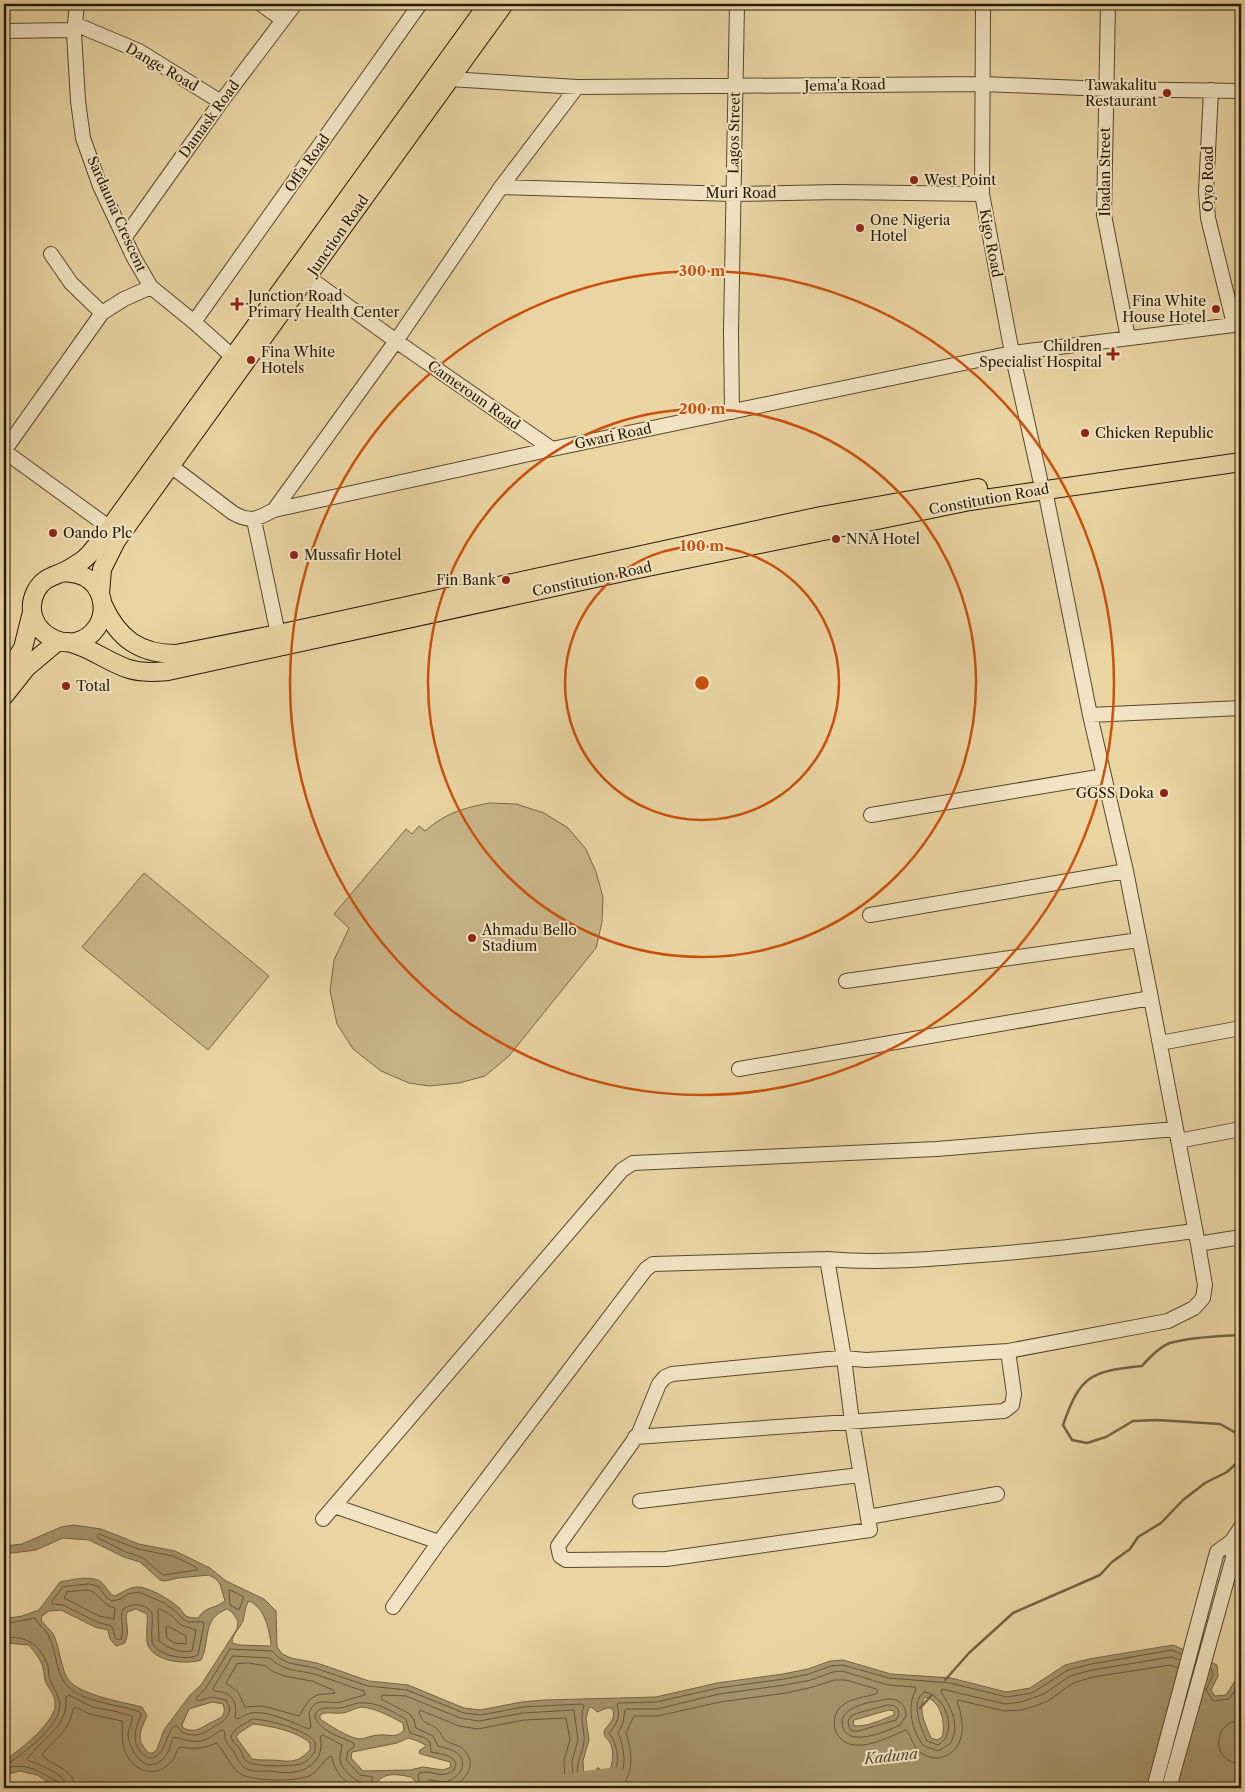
<svg xmlns="http://www.w3.org/2000/svg" width="1245" height="1792" font-family="'Libre Caslon Text',serif">
<style>
.green{fill:#c8b487;stroke:#786746}
.water{fill:#a7956d;stroke:#746443;fill-rule:evenodd}
.lines{fill:none;stroke-linecap:round;stroke-linejoin:round}
.shore{stroke:#685839;stroke-width:1}
.stream{stroke:#746443;stroke-width:2.5}
.river{stroke:#a7956d;stroke-width:16}
.minor-casing{stroke:#58482c;stroke-width:16}
.major-casing{stroke:#281a05;stroke-width:20}
.minor{stroke:#f1e3c3;stroke-width:14}
.major{stroke:#e9d4a2;stroke-width:18}
.ring{fill:none;stroke:#cb500b;stroke-width:2.5}
.poi-dot{fill:#8f2418;stroke:#f1e3c3;stroke-width:2}
.labels{text-anchor:middle;dominant-baseline:central;stroke-width:4;stroke-linejoin:round;paint-order:stroke}
.street-label{font-size:14px;fill:#281a05;stroke:#f1e3c3}
.poi-label{font-size:14px;fill:#281a05;stroke:#f1e3c3;text-anchor:start}
.water-label{font-size:15px;font-style:italic;fill:#5b4b2f;stroke:#f1e3c3}
.centre{fill:#cb500b;stroke:#f1e3c3;stroke-width:2.5}
.ring-label{font-size:15px;text-anchor:middle;font-weight:bold;fill:#cb500b;stroke:#f1e3c3;stroke-width:4;stroke-linejoin:round;paint-order:stroke}
</style>
<rect width="100%" height="100%" fill="#e9d4a2"/>
<filter id="stains"><feTurbulence type="fractalNoise" baseFrequency=".004" numOctaves="4"/><feColorMatrix values="0 0 0 0 .2 0 0 0 0 .09 0 0 0 0 .02 0 0 0 .5 -.17"/></filter>
<radialGradient id="worn" r=".72"><stop offset=".6" stop-color="#630" stop-opacity="0"/><stop offset="1" stop-color="#630" stop-opacity=".3"/></radialGradient>
<path class="green" d="M 489,803 L 516,804 L 544,813 L 568,828 L 586,849 L 596,872 L 603,897 L 602,922 L 596,948 L 509,1056 L 485,1076 L 459,1083 L 429,1086 L 409,1083 L 381,1071 L 353,1049 L 337,1024 L 330,991 L 334,960 L 349,928 L 334,914 L 406,829 L 412,834 L 419,826 L 425,831 C 448,812 461,809 489,803 Z
M 144,873 L 269,976 L 208,1050 L 82,947 Z"/>
<path class="water" d="M 73,1525 L 101,1529 L 139,1544 L 175,1551 L 210,1568 L 226,1581 L 264,1599 L 276,1611 L 277,1647 L 282,1654 L 291,1658 L 317,1663 L 369,1681 L 408,1685 L 464,1708 L 480,1710 L 522,1702 L 544,1700 L 656,1697 L 717,1683 L 783,1674 L 808,1669 L 830,1661 L 843,1660 L 891,1674 L 951,1678 L 1006,1692 L 1030,1688 L 1065,1665 L 1089,1659 L 1173,1645 L 1217,1665 L 1218,1676 L 1211,1690 L 1215,1696 L 1226,1695 L 1235,1681 L 1241,1679 L 1241,1738 L 1238,1740 L 1237,1744 L 1241,1747 L 1241,1788 L 417,1788 L 415,1781 L 411,1777 C 396,1774 381,1771 374,1788 L 80,1788 L 54,1786 L 37,1775 L 20,1771 L 4,1775 L 4,1761 C 18,1751 59,1721 55,1701 C 54,1693 47,1687 45,1680 C 44,1676 44,1672 43,1668 C 41,1659 34,1652 29,1645 L 7,1643 L 4,1644 L 4,1619 L 22,1616 L 39,1610 L 60,1582 C 71,1580 89,1575 100,1581 C 105,1584 108,1593 114,1596 C 122,1594 129,1586 139,1587 C 150,1588 171,1600 178,1607 C 181,1609 183,1613 186,1616 C 190,1618 194,1618 198,1618 C 207,1605 213,1610 225,1601 L 220,1584 L 216,1579 L 209,1575 L 178,1578 L 165,1581 L 160,1580 L 140,1562 L 124,1557 L 89,1540 L 63,1538 L 36,1550 L 4,1554 L 4,1546 L 22,1544 L 61,1527 ZM 249,1601 C 265,1608 269,1629 271,1644 L 270,1646 L 240,1645 L 232,1643 C 232,1634 240,1628 243,1621 C 245,1614 245,1606 249,1601 ZM 136,1609 L 147,1614 C 148,1623 146,1633 147,1642 C 151,1662 186,1665 201,1660 C 211,1640 201,1619 227,1609 L 232,1612 L 238,1621 L 237,1629 L 201,1685 L 190,1695 L 164,1730 L 157,1749 L 153,1753 L 149,1753 C 135,1740 140,1731 147,1716 L 142,1707 C 123,1702 78,1695 68,1679 C 62,1671 59,1648 55,1638 C 52,1630 46,1627 41,1620 L 42,1616 L 49,1611 L 61,1610 L 95,1627 L 108,1630 L 110,1639 L 116,1646 L 125,1643 C 131,1627 124,1625 127,1612 ZM 925,1697 C 941,1700 946,1724 942,1737 L 937,1740 L 931,1738 C 926,1726 917,1708 925,1697 ZM 212,1702 L 223,1704 C 227,1715 221,1718 212,1722 C 201,1727 197,1734 183,1728 L 182,1725 L 189,1709 ZM 362,1707 C 378,1709 389,1716 403,1723 L 404,1730 C 397,1739 388,1734 379,1735 C 372,1735 365,1739 359,1739 C 349,1738 329,1725 320,1719 L 320,1715 C 326,1711 333,1714 341,1713 C 348,1713 354,1708 362,1707 ZM 589,1707 L 593,1708 L 597,1712 L 607,1708 L 612,1708 C 617,1718 609,1723 604,1731 C 604,1737 606,1737 609,1741 C 615,1750 613,1765 608,1774 L 606,1774 L 602,1773 L 599,1768 L 597,1768 L 598,1783 L 595,1785 L 584,1779 L 583,1761 L 589,1740 L 586,1719 ZM 889,1710 L 894,1711 L 894,1715 C 883,1719 863,1729 853,1725 L 854,1720 ZM 253,1724 C 271,1726 297,1731 310,1743 L 310,1750 C 295,1766 287,1760 268,1760 C 262,1760 258,1760 252,1759 L 236,1737 L 239,1733 ZM 408,1738 L 415,1740 L 426,1745 L 425,1747 L 420,1750 L 419,1753 L 421,1754 L 450,1762 L 451,1767 L 443,1770 L 423,1767 L 410,1770 L 363,1771 L 351,1758 L 352,1752 L 397,1743 Z"/>
<g class="lines">
<path class="shore" d="M 99,1534 L 138,1549 L 173,1556 L 196,1567 L 197,1570 L 163,1575 L 143,1558 L 126,1552 L 98,1538 L 97,1536 Z
M 89,1584 L 98,1586 L 107,1598 L 112,1601 L 121,1599 L 128,1594 L 139,1592 L 164,1603 L 175,1611 L 183,1619 L 188,1622 L 203,1622 L 204,1624 L 198,1655 C 187,1661 155,1656 152,1641 C 151,1632 153,1622 152,1613 C 145,1603 133,1603 123,1609 C 119,1620 125,1628 121,1639 L 118,1640 L 115,1638 L 113,1629 L 111,1626 L 97,1622 L 63,1605 L 52,1604 L 52,1601 L 63,1587 Z
M 88,1590 C 99,1592 100,1604 115,1608 L 114,1619 L 99,1616 L 64,1598 L 67,1592 Z
M 230,1590 L 244,1597 L 239,1610 L 230,1605 L 229,1592 Z
M 160,1609 L 171,1615 L 181,1625 L 196,1630 L 192,1651 C 179,1653 170,1649 159,1641 L 158,1611 Z
M 4,1624 L 35,1618 C 39,1626 47,1630 50,1639 C 56,1652 56,1668 63,1680 C 74,1702 119,1704 140,1712 L 141,1715 C 134,1732 130,1746 148,1758 C 165,1759 165,1736 174,1726 L 177,1726 L 183,1733 C 196,1737 201,1735 212,1728 C 221,1722 228,1721 230,1708 L 226,1700 L 212,1697 L 198,1701 L 196,1698 L 206,1688 L 230,1649 L 272,1651 L 279,1658 L 289,1663 L 315,1668 L 368,1686 L 407,1690 L 464,1713 L 481,1715 L 523,1707 L 582,1704 L 584,1706 C 579,1719 585,1729 584,1742 C 583,1754 573,1766 579,1781 C 580,1784 585,1786 588,1788
M 168,1626 L 186,1636 L 186,1644 L 174,1643 L 167,1638 L 166,1628 Z
M 4,1638 C 26,1634 41,1646 48,1666 C 49,1671 48,1677 51,1682 C 56,1693 63,1701 58,1714 C 51,1732 25,1752 9,1763 L 9,1766 L 11,1767 C 31,1763 42,1775 59,1782 L 61,1788
M 233,1656 L 270,1658 C 282,1671 298,1670 314,1674 C 331,1679 347,1686 364,1691 L 365,1695 C 361,1696 347,1700 341,1702 C 328,1705 316,1695 309,1713 L 311,1726 L 309,1729 C 293,1723 268,1710 251,1713 C 246,1714 241,1718 237,1719 L 235,1717 C 238,1701 231,1692 215,1691 L 213,1689 Z
M 249,1663 L 266,1666 L 272,1671 L 284,1676 L 312,1681 L 333,1690 L 335,1693 C 330,1694 327,1694 322,1694 C 308,1696 306,1706 299,1716 L 263,1706 L 245,1707 L 238,1692 L 226,1683 L 237,1664 Z
M 1211,1668 L 1213,1675 L 1206,1690 L 1213,1701 L 1229,1699 L 1238,1686 L 1241,1684
M 925,1692 C 946,1695 959,1734 938,1745 L 927,1741 C 921,1729 909,1699 925,1692 Z
M 888,1699 C 899,1699 906,1704 906,1716 L 900,1725 C 885,1732 841,1751 842,1720 C 847,1704 873,1702 888,1699 Z
M 888,1705 C 895,1705 899,1707 899,1715 L 896,1720 L 858,1731 L 852,1731 L 849,1727 L 848,1721 L 851,1716 L 858,1713 Z
M 253,1719 C 269,1720 306,1729 315,1742 L 315,1752 C 311,1756 308,1761 303,1763 C 296,1767 255,1767 248,1762 C 243,1759 242,1754 240,1749 C 236,1744 232,1743 231,1736 L 236,1729 Z
M 1241,1720 C 1211,1722 1211,1763 1241,1764
M 67,1788 C 66,1774 41,1765 29,1761 L 27,1759 C 42,1738 69,1727 66,1697 L 69,1695 L 92,1707 L 114,1711 L 132,1716 C 133,1722 128,1728 128,1735 C 130,1752 146,1777 164,1758 C 170,1752 170,1743 174,1737 C 185,1740 198,1745 209,1738 C 214,1735 217,1732 223,1730 L 225,1732 C 224,1742 228,1744 234,1752 C 237,1758 239,1763 245,1768 C 251,1772 260,1771 267,1771 C 276,1771 285,1774 294,1772 C 312,1770 325,1755 320,1737 L 323,1735 L 342,1745 C 342,1749 340,1752 340,1757 C 339,1768 353,1780 363,1783 L 364,1788
M 75,1788 C 74,1768 53,1767 42,1755 C 54,1738 69,1733 73,1709 L 76,1707 L 89,1714 L 122,1721 C 123,1730 121,1738 124,1748 C 130,1770 155,1781 172,1761 C 175,1757 176,1751 179,1747 C 193,1749 204,1749 216,1743 C 225,1751 229,1765 239,1773 C 251,1782 299,1782 311,1775 C 319,1770 323,1761 330,1756 L 332,1757 C 334,1771 344,1782 356,1788
M 370,1788 L 373,1777 L 360,1775 L 346,1760 L 348,1751 L 354,1747 L 354,1743 C 343,1738 316,1730 315,1715 C 319,1705 330,1709 339,1708 C 346,1708 351,1704 358,1703 C 376,1701 391,1711 406,1719 L 410,1733 L 425,1738 L 430,1742 L 431,1752 C 440,1754 451,1754 456,1763 L 454,1770 C 442,1780 431,1769 419,1773 L 418,1776 L 421,1788
M 428,1788 L 427,1782 L 429,1780 C 433,1780 439,1782 444,1782 C 458,1780 470,1764 457,1753 C 452,1749 444,1748 438,1746 L 433,1736 L 416,1728 L 414,1720 L 410,1714 L 381,1699 L 382,1695 L 406,1696 L 460,1718 L 479,1721 L 523,1713 L 574,1710 L 578,1740 L 572,1761 L 573,1781 L 577,1788
M 449,1788 C 466,1782 479,1763 463,1749 C 458,1744 449,1744 445,1740 C 442,1738 441,1733 438,1730 C 427,1720 426,1728 419,1713 L 420,1710 L 459,1726 L 478,1729 L 524,1720 L 566,1718 L 570,1740 L 564,1760 L 565,1780 L 567,1788
M 600,1788 L 603,1780 L 612,1777 C 621,1762 618,1746 609,1733 C 617,1724 621,1716 617,1705 L 618,1703 L 656,1702 L 718,1688 L 784,1679 L 809,1674 L 831,1666 L 843,1665 L 889,1678 L 950,1683 L 1007,1697 L 1032,1693 L 1068,1670 L 1091,1664 L 1172,1650 L 1181,1654
M 608,1788 C 610,1784 614,1784 617,1781 C 628,1768 624,1746 618,1733 L 623,1723 L 625,1710 L 627,1709 L 657,1709 L 719,1694 L 785,1685 L 811,1680 L 833,1672 L 842,1671 L 888,1685 L 915,1687 L 916,1690 C 906,1705 912,1733 924,1746 L 938,1751 L 950,1744 C 961,1725 951,1708 941,1692 L 942,1689 L 1005,1704 L 1021,1702 L 1044,1694 L 1070,1676 L 1092,1670 L 1171,1657 L 1180,1660
M 620,1788 C 635,1774 632,1751 626,1733 L 634,1716 L 658,1716 L 720,1702 L 786,1693 L 813,1687 L 834,1680 L 846,1680 L 876,1689 L 878,1691 L 876,1694 C 865,1697 852,1698 843,1705 C 827,1717 834,1743 854,1745 C 871,1747 891,1736 906,1730 C 912,1737 913,1748 921,1753 C 938,1765 959,1754 962,1733 C 963,1723 961,1712 957,1702 L 958,1700 L 1004,1711 L 1022,1710 L 1035,1706 L 1048,1701 L 1073,1683 L 1093,1677 L 1170,1665 L 1178,1668"/>
<path class="stream" d="M 945,1680 L 969,1653 L 1013,1613 L 1100,1575 L 1112,1562 L 1130,1549 L 1138,1537 L 1161,1523 L 1183,1500 L 1205,1483 L 1227,1472 L 1241,1459 L 1236,1433 L 1220,1424 L 1157,1420 L 1133,1421 L 1106,1437 L 1087,1443 L 1072,1440 L 1063,1425 C 1080,1376 1090,1371 1142,1366 C 1149,1358 1159,1347 1170,1343 C 1190,1337 1220,1336 1241,1335
M 920,1708 L 932,1695"/>
<path class="river" d="M 526,1788 L 585,1779 L 618,1775"/>
<g class="minor-casing">
<path id="minor" d="M 77,4 L 74,33 L 78,101 L 83,138 L 100,186 L 134,258 L 151,287 L 194,322 L 233,357
M 261,4 L 283,20
M 983,4 L 982,194 L 1012,353 L 1040,479
M 1108,4 L 1104,215 L 1128,338
M 75,24 L 139,51 L 221,102
M 4,31 L 69,30 L 74,33
M 449,79 L 577,87 L 983,84 L 1106,89 L 1241,91
M 1211,90 L 1206,192 L 1208,218 L 1234,324
M 501,187 L 733,194 L 838,192 L 982,194
M 125,237 L 221,102 L 295,4
M 51,254 L 71,283 L 102,313
M 308,277 L 396,341 L 552,449
M 194,322 L 420,4
M 732,412 L 731,332 L 737,4
M 4,451 L 102,313 L 124,299 L 151,287
M 4,451 L 110,528
M 171,466 L 233,513 C 251,523 257,519 274,510 L 552,449 L 1012,353 L 1241,324
M 274,510 L 396,341 L 501,187 L 577,87
M 254,520 L 278,634
M 1090,715 L 1241,708
M 871,815 L 1104,776
M 870,915 L 1126,871
M 846,981 L 1139,940
M 1160,1043 L 1241,1028
M 739,1069 L 1151,998
M 1178,1141 L 1241,1129
M 1198,1244 L 1241,1237
M 827,1259 L 844,1358 L 852,1422 L 870,1530 L 666,1559 L 566,1560 L 560,1556 L 558,1546 L 639,1433 L 659,1384 L 665,1377 L 672,1374 L 828,1359 L 844,1358 L 866,1360 L 1008,1351 L 1168,1321 L 1194,1308 L 1203,1298 L 1205,1285 L 1198,1244 L 1151,998 L 1126,871 L 1090,715 L 1045,490
M 635,1437 L 1004,1411 L 1012,1405 L 1014,1394 L 1008,1351
M 640,1501 L 860,1475
M 334,1506 L 439,1542
M 868,1517 L 997,1494
M 323,1519 L 622,1170 L 633,1163 L 937,1149 L 1176,1129
M 393,1607 L 439,1542 L 646,1269 L 653,1264 L 827,1259 C 874,1263 920,1260 967,1256 C 1043,1251 1119,1241 1194,1231
M 1154,1788 L 1217,1552 L 1232,1541 L 1241,1527
M 1169,1788 L 1233,1558 L 1232,1541"/>
</g>
<g class="major-casing">
<path id="major" d="M 63,572 C 71,573 78,573 85,577 C 102,586 108,610 97,627 C 73,663 16,630 36,591 C 43,578 52,577 63,572 C 70,569 77,564 83,560 C 90,555 95,547 101,540 L 488,4
M 100,594 L 102,569 L 116,541 L 504,4
M 103,605 C 118,638 139,654 176,654 L 278,634 L 821,516 L 978,488
M 68,642 C 92,648 107,662 129,669 C 142,673 155,672 168,671 L 628,571 L 970,501 L 1241,462
M 4,678 L 23,648 L 32,612
M 4,696 L 27,667 L 58,641"/>
</g>
<use href="#minor" class="minor"/>
<use href="#major" class="major"/>
</g>
<g class="ring">
<circle cx="702" cy="683" r="137"/>
<circle cx="702" cy="683" r="274"/>
<circle cx="702" cy="683" r="412"/>
</g>
<g class="poi-dot">
<circle cx="1167" cy="93" r="5"/>
<circle cx="914" cy="180" r="5"/>
<circle cx="860" cy="228" r="5"/>
<path d="M234.5 296.5h5v5h5v5h-5v5h-5v-5h-5v-5h5z"/>
<circle cx="1216" cy="309" r="5"/>
<path d="M1110.5 346.5h5v5h5v5h-5v5h-5v-5h-5v-5h5z"/>
<circle cx="251" cy="360" r="5"/>
<circle cx="1085" cy="433" r="5"/>
<circle cx="53" cy="533" r="5"/>
<circle cx="836" cy="539" r="5"/>
<circle cx="294" cy="555" r="5"/>
<circle cx="506" cy="580" r="5"/>
<circle cx="66" cy="686" r="5"/>
<circle cx="1164" cy="793" r="5"/>
<circle cx="472" cy="938" r="5"/>
</g>
<g class="labels">
<g class="street-label">
<text transform="translate(162 67) rotate(30)">Dange Road</text>
<text transform="translate(845 85) rotate(-1)">Jema'a Road</text>
<text transform="translate(209 119) rotate(-54)">Damask Road</text>
<text transform="translate(734 133) rotate(-89)">Lagos Street</text>
<text transform="translate(307 163) rotate(-55)">Offa Road</text>
<text transform="translate(1105 172) rotate(-90)">Ibadan Street</text>
<text transform="translate(1208 179) rotate(-90)">Oyo Road</text>
<text x="741" y="193">Muri Road</text>
<text transform="translate(117 214) rotate(66)">Sardauna Crescent</text>
<text transform="translate(338 235) rotate(-55)">Junction Road</text>
<text transform="translate(991 243) rotate(79)">Kigo Road</text>
<text transform="translate(474 395) rotate(35)">Cameroun Road</text>
<text transform="translate(613 436) rotate(-12)">Gwari Road</text>
<text transform="translate(989 499) rotate(-10)">Constitution Road</text>
<text transform="translate(592 579) rotate(-12)">Constitution Road</text>
</g>
<g class="poi-label">
<text x="1157" y="85" text-anchor="end">Tawakalitu<tspan x="1157" dy="16">Restaurant</tspan></text>
<text x="924" y="180">West Point</text>
<text x="870" y="220">One Nigeria<tspan x="870" dy="16">Hotel</tspan></text>
<text x="248" y="296">Junction Road<tspan x="248" dy="16">Primary Health Center</tspan></text>
<text x="1206" y="301" text-anchor="end">Fina White<tspan x="1206" dy="16">House Hotel</tspan></text>
<text x="1102" y="346" text-anchor="end">Children<tspan x="1102" dy="16">Specialist Hospital</tspan></text>
<text x="261" y="352">Fina White<tspan x="261" dy="16">Hotels</tspan></text>
<text x="1095" y="433">Chicken Republic</text>
<text x="63" y="533">Oando Plc</text>
<text x="846" y="539">NNA Hotel</text>
<text x="304" y="555">Mussafir Hotel</text>
<text x="496" y="580" text-anchor="end">Fin Bank</text>
<text x="76" y="686">Total</text>
<text x="1154" y="793" text-anchor="end">GGSS Doka</text>
<text x="482" y="930">Ahmadu Bello<tspan x="482" dy="16">Stadium</tspan></text>
</g>
<g class="water-label">
<text transform="translate(891 1756) rotate(-6)">Kaduna</text>
</g>
</g>
<circle cx="702" cy="683" r="8" class="centre"/>
<g class="ring-label">
<text x="702" y="276">300 m</text>
<text x="702" y="414">200 m</text>
<text x="702" y="551">100 m</text>
</g>
<rect width="1245" height="1792" fill="none" stroke="#e9d4a2" stroke-width="20"/>
<rect x="5" y="5" width="1235" height="1782" fill="none" stroke="#281a05" stroke-width="2.5"/>
<rect x="10" y="10" width="1225" height="1772" fill="none" stroke="#281a05"/>
<rect width="100%" height="100%" filter="url(#stains)"/>
<rect width="100%" height="100%" fill="url(#worn)"/>
</svg>
